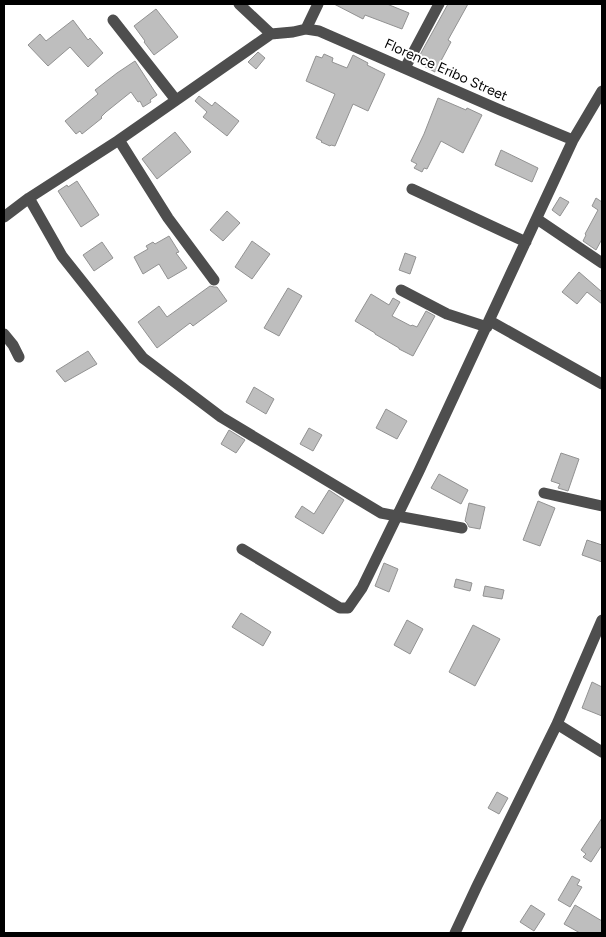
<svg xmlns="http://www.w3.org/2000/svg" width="606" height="937" font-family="Figtree,sans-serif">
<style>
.building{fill:#bebebe;stroke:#929292}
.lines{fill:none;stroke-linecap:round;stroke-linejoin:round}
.minor{stroke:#4e4e4e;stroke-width:11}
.labels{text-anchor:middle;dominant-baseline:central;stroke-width:4;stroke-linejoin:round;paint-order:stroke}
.street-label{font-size:14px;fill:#000;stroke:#fff}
</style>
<rect width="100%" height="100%" fill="#fff"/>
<path class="building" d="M 334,4 L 387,4 L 409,13 L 402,29 L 365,15 L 363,19 Z
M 448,4 L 468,4 L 448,40 L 451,42 L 435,72 L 416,62 Z
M 156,9 L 178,37 L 154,55 L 144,42 L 145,41 L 134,26 Z
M 73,20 L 88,40 L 90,38 L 103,53 L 88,67 L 70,47 L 48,66 L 28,45 L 40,34 L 46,41 Z
M 258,52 L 265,58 L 256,69 L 248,62 Z
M 324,54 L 333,58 L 332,62 L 347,68 L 353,55 L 368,63 L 367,65 L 385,74 L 368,111 L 353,104 L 335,146 L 331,145 L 330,146 L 321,142 L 322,141 L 316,138 L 335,94 L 306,81 L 316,56 L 322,58 Z
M 135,61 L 157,95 L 150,100 L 151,102 L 143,107 L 140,101 L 138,102 L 131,92 L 106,112 L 101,117 L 102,118 L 82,134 L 80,131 L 76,134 L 65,121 L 98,94 L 95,90 L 117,73 Z
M 199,96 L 212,106 L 215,102 L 239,121 L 227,136 L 203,117 L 207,112 L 195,101 Z
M 438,98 L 466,110 L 467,108 L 482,115 L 463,153 L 441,141 L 427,169 L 424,168 L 422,172 L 414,168 L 417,164 L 411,161 L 424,134 Z
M 175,132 L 191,152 L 157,179 L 142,159 Z
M 501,150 L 538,168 L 532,182 L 495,165 Z
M 77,181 L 99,215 L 81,227 L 58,191 L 67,185 L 68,187 Z
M 560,197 L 569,202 L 560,216 L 552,210 Z
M 596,198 L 602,202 L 602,239 L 596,250 L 583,241 L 586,235 L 585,234 L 598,210 L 592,206 Z
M 227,211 L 240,223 L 223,241 L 210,230 Z
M 169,236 L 179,252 L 176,253 L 187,268 L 168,279 L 159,264 L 143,274 L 134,257 L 148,249 L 146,246 L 153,242 L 155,244 Z
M 252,241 L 270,254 L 252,279 L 235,267 Z
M 102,242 L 113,258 L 94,271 L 83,255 Z
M 405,253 L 416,257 L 410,274 L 399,270 Z
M 579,272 L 602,292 L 602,304 L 587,292 L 577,304 L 562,292 Z
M 210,286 L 214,287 L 217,287 L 227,301 L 193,326 L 190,323 L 157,348 L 138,322 L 159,306 L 167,317 Z
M 288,288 L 302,296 L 279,336 L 264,328 Z
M 371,294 L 389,305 L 393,298 L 400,302 L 392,316 L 411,326 L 412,325 L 417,327 L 426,311 L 435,316 L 413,356 L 399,349 L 399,348 L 375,334 L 375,333 L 355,321 Z
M 88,351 L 97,364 L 65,382 L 56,371 Z
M 254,387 L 274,399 L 266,414 L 246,402 Z
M 386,409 L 407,421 L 397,439 L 376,428 Z
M 309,428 L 322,435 L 313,451 L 300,444 Z
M 229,430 L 245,440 L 236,453 L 221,444 Z
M 561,453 L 579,459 L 568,491 L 558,488 L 560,484 L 551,481 Z
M 439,474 L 468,490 L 461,504 L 431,488 Z
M 329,490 L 344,500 L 323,534 L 295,517 L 302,506 L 314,514 Z
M 538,501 L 555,508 L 540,546 L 523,540 Z
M 469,503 L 485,507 L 480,529 L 469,527 L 467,523 L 465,521 Z
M 587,540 L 602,545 L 602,562 L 582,555 Z
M 384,563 L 398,569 L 389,592 L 375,586 Z
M 456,579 L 472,583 L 470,591 L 454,587 Z
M 485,586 L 504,590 L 502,599 L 483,596 Z
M 241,613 L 271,632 L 263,646 L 232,627 Z
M 407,620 L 423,629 L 410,654 L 394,645 Z
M 473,625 L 500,639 L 475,686 L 449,672 Z
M 592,682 L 602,687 L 602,716 L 582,708 Z
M 497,792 L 508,798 L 499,814 L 488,808 Z
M 602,818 L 602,845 L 591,862 L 583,857 L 586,854 L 581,850 Z
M 572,876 L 580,880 L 577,885 L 582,887 L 570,907 L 558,900 Z
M 531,905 L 545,914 L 534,931 L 520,922 Z
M 575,905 L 602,921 L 602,933 L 580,933 L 564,924 Z"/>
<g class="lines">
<path class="minor" d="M 239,4 L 271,34 L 293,32 L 306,29 L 319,31 L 500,110 L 573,140
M 113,20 L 176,100
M 306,29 L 318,4
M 405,68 L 439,4
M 119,140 L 168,218 L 214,280
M 412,189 L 526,242
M 29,198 L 62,256 L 143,358 L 221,417 L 381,513 L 462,528
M 4,217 L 29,198 L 119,140 L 271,34
M 537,219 L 602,263
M 401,290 L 447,314 L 487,327
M 490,321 L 602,384
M 4,334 L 13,345 L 19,357
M 544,493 L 602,506
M 242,549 L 340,608 L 348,608 L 362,588 L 419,471 L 573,140 L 602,91
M 557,724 L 602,752
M 455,933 L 477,886 L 557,724 L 602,620"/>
</g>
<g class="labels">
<g class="street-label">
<text transform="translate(446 70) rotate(24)">Florence Eribo Street</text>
</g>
</g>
<rect width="606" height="937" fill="none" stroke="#000000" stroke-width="10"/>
</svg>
